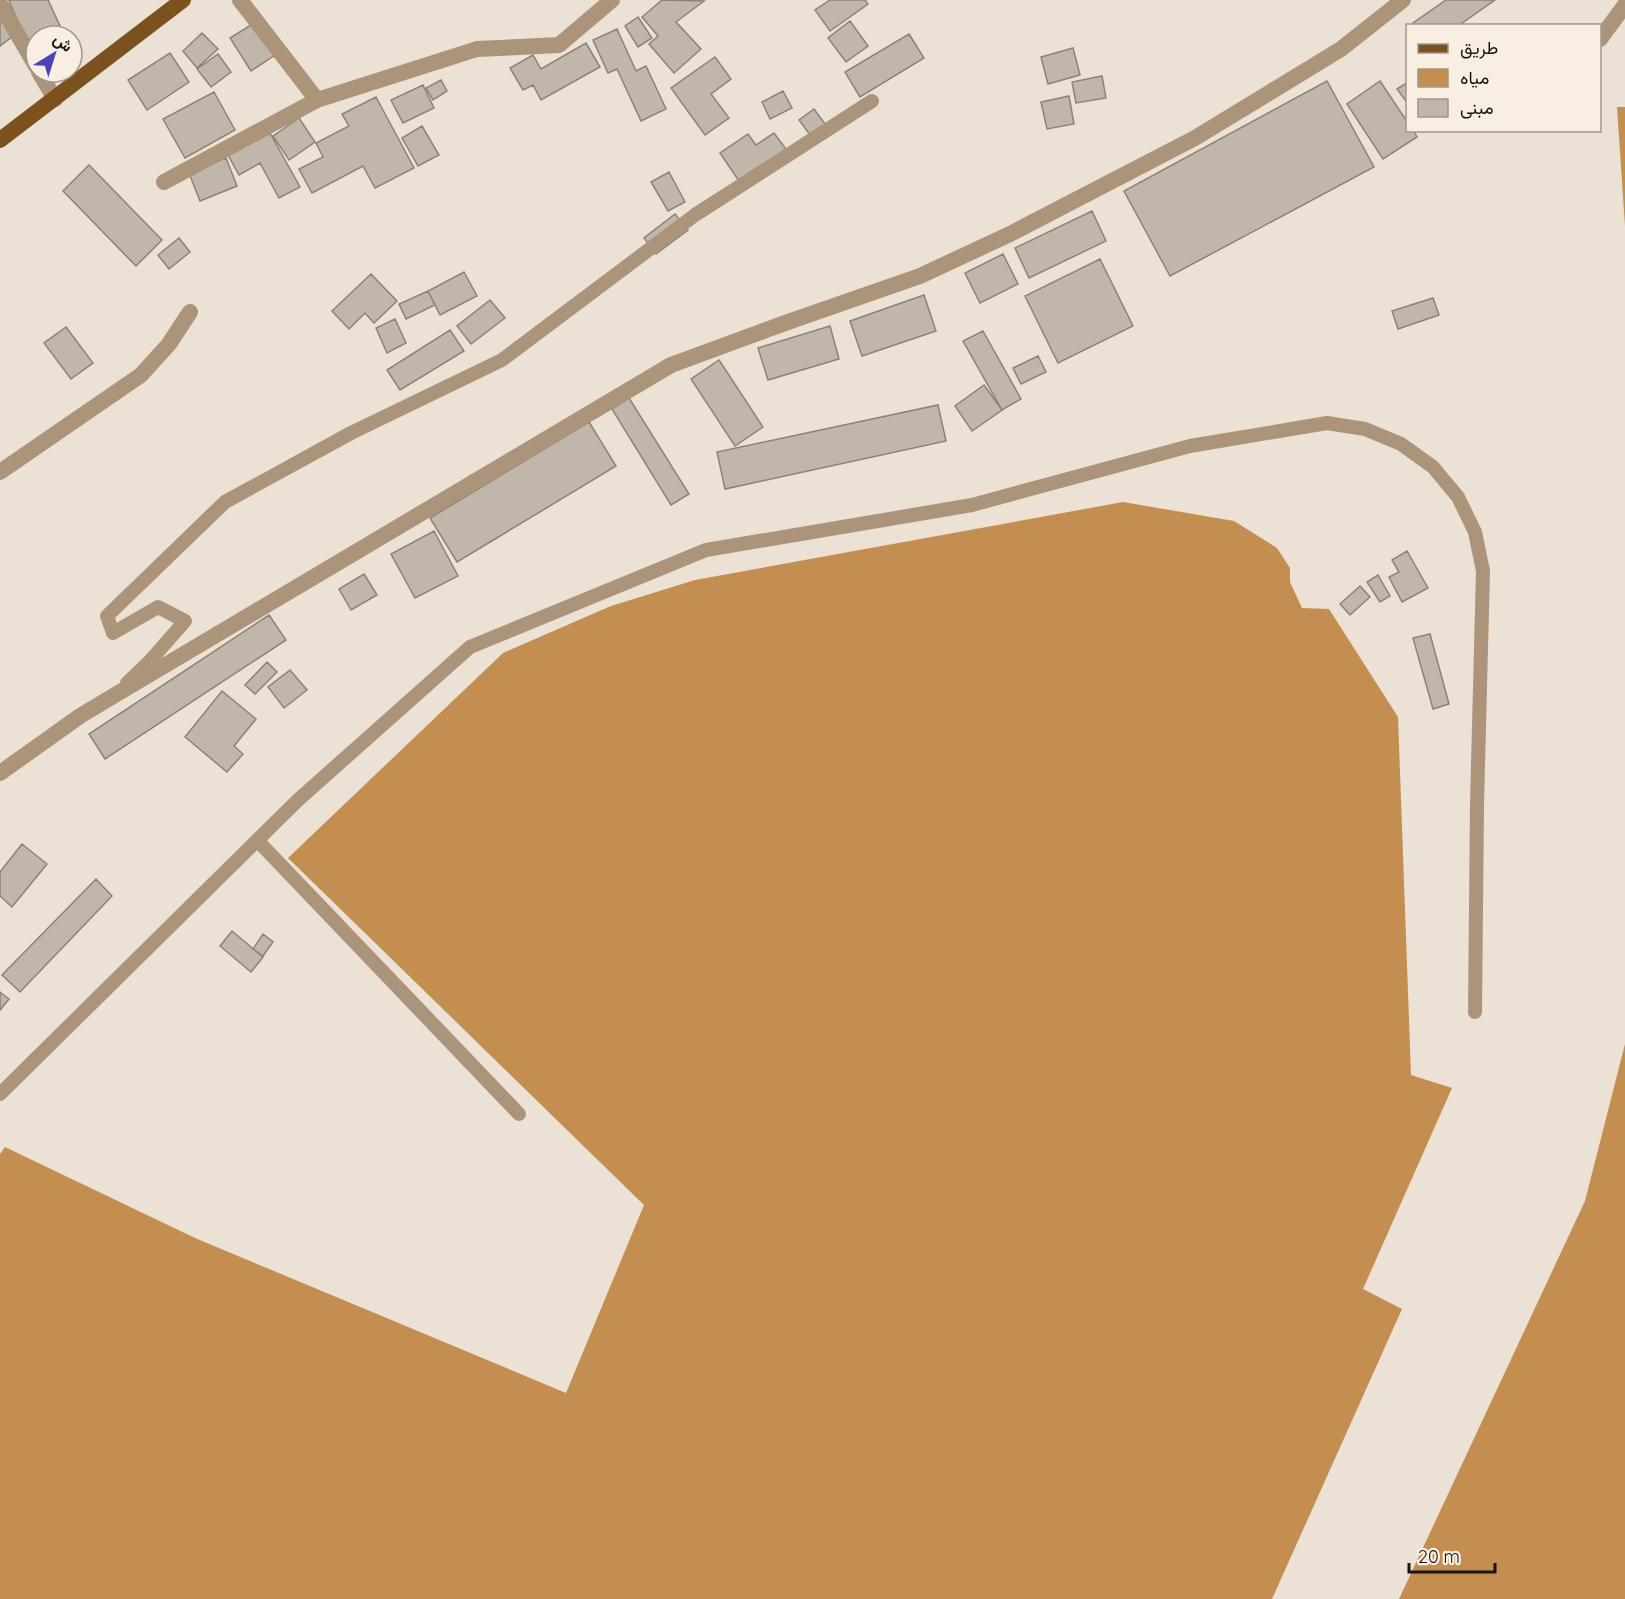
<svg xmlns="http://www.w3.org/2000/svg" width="1625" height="1599" font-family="Quicksand,Vazirmatn,sans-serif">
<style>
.water{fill:#c38e50}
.building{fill:#c0b6aa;stroke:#8c8278;stroke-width:1.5}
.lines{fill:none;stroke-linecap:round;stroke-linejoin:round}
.service{stroke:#ac947a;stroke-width:14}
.minor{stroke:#ac947a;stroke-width:16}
.primary{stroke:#7b521d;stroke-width:16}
</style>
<rect width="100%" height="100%" fill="#ebe1d5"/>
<path class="water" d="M 1617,107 L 1625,107 L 1625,226 Z
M 1123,502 L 1234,521 L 1277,548 L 1290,568 L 1290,582 L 1302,608 L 1329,609 L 1398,717 L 1411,1075 L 1452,1088 L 1363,1289 L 1402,1309 L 1272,1599 L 0,1599 L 0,1154 L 5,1147 L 195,1238 L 566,1393 L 644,1205 L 288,858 L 503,653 L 611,606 L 695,580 Z
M 1625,1044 L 1625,1599 L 1399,1599 L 1585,1201 Z"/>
<path class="building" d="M 11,0 L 48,0 L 60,26 L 27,42 L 9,1 Z
M 662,0 L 704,1 L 676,22 L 701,49 L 674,73 L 649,44 L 658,36 L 642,17 Z
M 830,0 L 865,0 L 868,4 L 830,31 L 815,10 Z
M 1446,0 L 1495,0 L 1458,26 L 1415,26 L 1413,23 Z
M 0,12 L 17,33 L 0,46 Z
M 638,17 L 652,38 L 638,47 L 625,26 Z
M 850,21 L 868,46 L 846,62 L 828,38 Z
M 254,23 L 275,55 L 251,71 L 230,38 Z
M 617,29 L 636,71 L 646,66 L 666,109 L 641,121 L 617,69 L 608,73 L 593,40 Z
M 202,33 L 218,49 L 197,68 L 183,51 Z
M 909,34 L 924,58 L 860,97 L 845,72 Z
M 586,43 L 600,67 L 541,100 L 533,85 L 523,90 L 510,68 L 533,55 L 541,69 Z
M 1073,48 L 1080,75 L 1048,84 L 1041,57 Z
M 170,53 L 189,82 L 147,110 L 128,80 Z
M 218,54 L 231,72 L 211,87 L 197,69 Z
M 715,57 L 731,79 L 711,94 L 729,118 L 705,135 L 671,88 Z
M 1102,76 L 1106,98 L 1076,103 L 1072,82 Z
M 441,80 L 447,91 L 433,100 L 426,88 Z
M 1327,81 L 1374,167 L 1170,276 L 1124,191 Z
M 1380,81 L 1408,123 L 1408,130 L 1413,130 L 1417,137 L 1383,159 L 1347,104 Z
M 1408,82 L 1408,104 L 1397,89 Z
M 423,85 L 434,108 L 403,123 L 391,100 Z
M 783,91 L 792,108 L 770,119 L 762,102 Z
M 214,92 L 235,130 L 185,158 L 163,119 Z
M 1069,96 L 1074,124 L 1047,129 L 1041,102 Z
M 376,97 L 414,168 L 375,188 L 363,166 L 312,193 L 299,169 L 323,157 L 316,143 L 349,126 L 342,114 Z
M 814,109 L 831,132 L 816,143 L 799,120 Z
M 299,118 L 315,142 L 289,160 L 273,136 Z
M 422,126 L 439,155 L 418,166 L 402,138 Z
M 270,133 L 300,187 L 279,198 L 260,163 L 239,175 L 228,155 Z
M 774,133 L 786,149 L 739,181 L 720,153 L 748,134 L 756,145 Z
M 226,158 L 237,186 L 200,201 L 189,173 Z
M 89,165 L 162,240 L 136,266 L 63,191 Z
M 669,172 L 685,202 L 668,211 L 651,182 Z
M 1092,211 L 1106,241 L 1029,278 L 1015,248 Z
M 675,214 L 688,230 L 656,254 L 644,238 Z
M 179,238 L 190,252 L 169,269 L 158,255 Z
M 1003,254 L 1018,284 L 980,303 L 965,273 Z
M 1100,259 L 1133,326 L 1058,363 L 1025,296 Z
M 464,272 L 477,296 L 440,315 L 428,291 Z
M 371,274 L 397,301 L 374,323 L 365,313 L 349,329 L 332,311 Z
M 428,291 L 435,305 L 406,319 L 399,304 Z
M 924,295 L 936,331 L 862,356 L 850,321 Z
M 1433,298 L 1439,315 L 1398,329 L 1392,311 Z
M 490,300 L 505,318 L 471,344 L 457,326 Z
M 395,319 L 406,343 L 387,353 L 376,328 Z
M 830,326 L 839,359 L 768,380 L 758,348 Z
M 66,327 L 93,363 L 71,379 L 44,343 Z
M 450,330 L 464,351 L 400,390 L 387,370 Z
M 983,331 L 1021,399 L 1002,410 L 963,341 Z
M 1038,356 L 1046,372 L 1021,384 L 1013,368 Z
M 719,360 L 763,427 L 735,446 L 691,379 Z
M 984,385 L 1002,410 L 972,431 L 955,406 Z
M 629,398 L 689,494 L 671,505 L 612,409 Z
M 938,405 L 946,441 L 725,489 L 717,452 Z
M 589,422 L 616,466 L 457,562 L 430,518 Z
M 434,531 L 458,576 L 415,598 L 391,554 Z
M 1407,551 L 1428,588 L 1402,602 L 1389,577 L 1399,572 L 1392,560 Z
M 364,574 L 377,595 L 351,610 L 339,589 Z
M 1378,575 L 1390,596 L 1380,602 L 1367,582 Z
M 1360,586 L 1370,597 L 1350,615 L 1340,604 Z
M 269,615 L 286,640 L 105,759 L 89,734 Z
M 1430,634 L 1449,704 L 1433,709 L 1413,638 Z
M 267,662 L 277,672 L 255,694 L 245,685 Z
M 290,670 L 307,690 L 284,708 L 268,687 Z
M 222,691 L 256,719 L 234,746 L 243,754 L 227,772 L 185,737 Z
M 22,844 L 47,864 L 12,907 L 0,896 L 0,872 Z
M 96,879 L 112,896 L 20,992 L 2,975 Z
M 232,931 L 263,957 L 251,972 L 220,946 Z
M 263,934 L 273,942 L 263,956 L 253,949 Z
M 0,992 L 9,999 L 0,1010 Z"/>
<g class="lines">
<path class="service" d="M 127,683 L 149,662 L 185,621 L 158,607 L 113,633 L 107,616 L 225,502 L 351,433 L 502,360 L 695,215 L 872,101
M 257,840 L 519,1114
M 0,1094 L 298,800 L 470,647 L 706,550 L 972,505 L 1190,446 L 1327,423 L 1365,429 L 1401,444 L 1433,467 L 1458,497 L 1475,532 L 1483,571 L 1477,804 L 1475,1012"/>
<path class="minor" d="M 240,0 L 317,100 L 477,49 L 559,45 L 612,0
M 0,4 L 36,66
M 1600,39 L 1625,5
M 39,72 L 55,99
M 164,182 L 317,100
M 0,472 L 141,375 L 169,344 L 190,312
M 0,773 L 80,716 L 115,695 L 671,365 L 788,322 L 920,276 L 1010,234 L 1195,138 L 1341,49 L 1403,0"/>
<path class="primary" d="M 0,140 L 183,0"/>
</g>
<rect x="1406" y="24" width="195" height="108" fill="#f9eee2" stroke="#9f978e" stroke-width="1.5"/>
<rect x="1418" y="44" width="30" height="9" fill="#7b521d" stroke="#9f978e" stroke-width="1.5"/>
<text x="1460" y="54" font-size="18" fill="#191511">طريق</text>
<rect x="1418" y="69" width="30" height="18" fill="#c38e50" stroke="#9f978e" stroke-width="1.5"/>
<text x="1460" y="84" font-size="18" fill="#191511">مياه</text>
<rect x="1418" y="99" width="30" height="18" fill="#c0b6aa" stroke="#9f978e" stroke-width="1.5"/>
<text x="1460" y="114" font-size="18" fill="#191511">مبنى</text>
<g transform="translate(54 54) rotate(38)"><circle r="28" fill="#f9eee2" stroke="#9f978e" stroke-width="1.5"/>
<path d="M0-4.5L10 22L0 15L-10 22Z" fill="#4a43b9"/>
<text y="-9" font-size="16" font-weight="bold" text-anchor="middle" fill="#191511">ش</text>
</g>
<path d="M1409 1563v9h86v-9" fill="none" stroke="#191511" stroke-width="3"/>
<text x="1418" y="1563" font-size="18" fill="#191511" stroke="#f9eee2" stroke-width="4.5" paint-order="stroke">20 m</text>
</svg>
